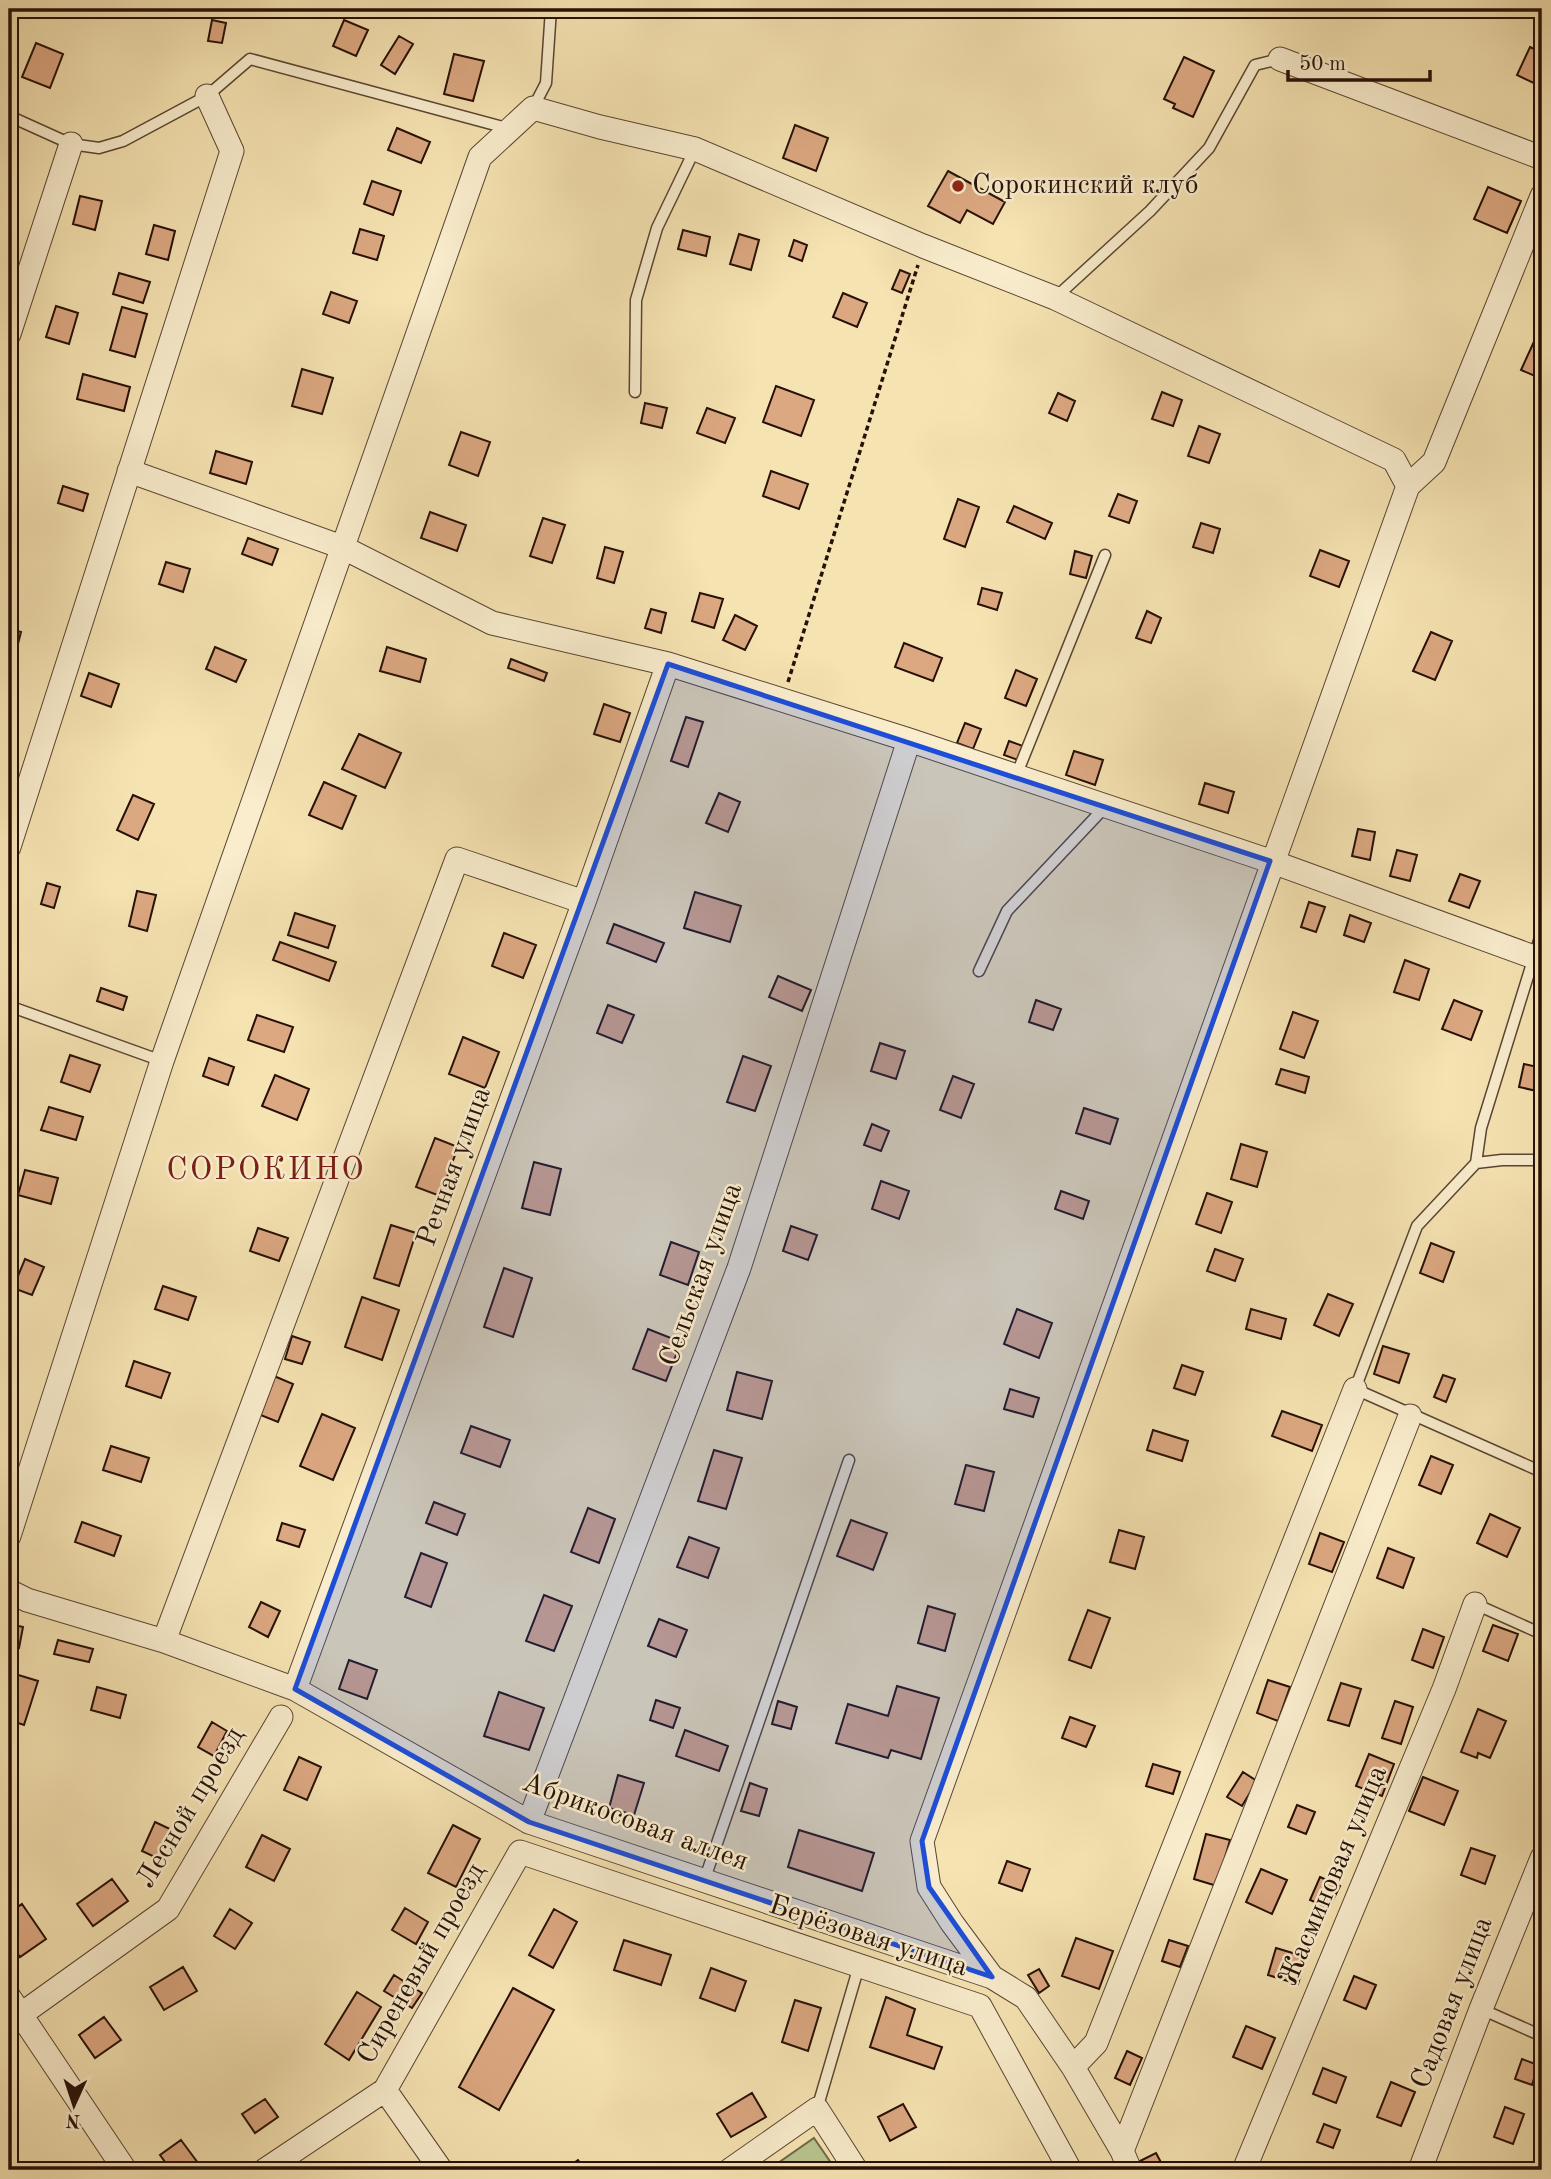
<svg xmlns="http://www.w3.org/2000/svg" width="1551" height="2179" font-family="'Old Standard TT',serif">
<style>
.green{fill:#b8c58f;stroke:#6f6a4b;stroke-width:2}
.building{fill:#dca882;stroke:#261007;stroke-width:2}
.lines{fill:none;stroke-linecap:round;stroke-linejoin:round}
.service-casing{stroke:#5a4532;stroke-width:13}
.minor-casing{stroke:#5a4532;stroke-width:25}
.path{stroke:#261007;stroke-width:3.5;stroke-dasharray:5 3.5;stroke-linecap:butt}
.service{stroke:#f9edcd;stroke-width:10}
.minor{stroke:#f9edcd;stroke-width:23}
.marked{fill:#1d4ed8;fill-opacity:0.2;stroke:#1d4ed8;stroke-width:5;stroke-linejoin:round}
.poi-dot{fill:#8f2418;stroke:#f9edcd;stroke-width:2.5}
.labels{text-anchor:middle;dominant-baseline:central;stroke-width:5;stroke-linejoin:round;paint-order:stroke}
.poi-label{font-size:28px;fill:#261007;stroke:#f9edcd;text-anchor:start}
.street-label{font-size:28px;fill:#261007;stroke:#f9edcd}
.quarter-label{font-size:32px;letter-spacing:2px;fill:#7a1f14;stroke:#f9edcd}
</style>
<rect width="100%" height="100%" fill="#f6e3b2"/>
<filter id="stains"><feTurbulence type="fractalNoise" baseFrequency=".00286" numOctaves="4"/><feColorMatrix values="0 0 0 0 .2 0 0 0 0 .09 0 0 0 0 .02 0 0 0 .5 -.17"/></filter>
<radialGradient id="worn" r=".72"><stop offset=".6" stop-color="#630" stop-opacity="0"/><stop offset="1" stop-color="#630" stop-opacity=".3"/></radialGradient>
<path class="green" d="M 814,2138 L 836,2170 L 783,2170 L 778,2163 Z"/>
<path class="building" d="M 212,20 L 226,23 L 222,43 L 208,41 Z
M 344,20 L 368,30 L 356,56 L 333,46 Z
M 399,36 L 413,44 L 395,74 L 381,65 Z
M 36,43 L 63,54 L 50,88 L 22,77 Z
M 1530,47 L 1542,53 L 1542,87 L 1517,75 Z
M 454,54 L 484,61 L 473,101 L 444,94 Z
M 1184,57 L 1214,71 L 1193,117 L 1173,108 L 1175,104 L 1164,99 Z
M 795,125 L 828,138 L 816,171 L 783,158 Z
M 397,128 L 430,142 L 421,163 L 388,150 Z
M 948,171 L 1005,202 L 993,224 L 967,210 L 960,223 L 928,206 Z
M 372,181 L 401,191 L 393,215 L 364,204 Z
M 1488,187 L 1521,201 L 1507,233 L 1474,219 Z
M 80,196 L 102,201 L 95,230 L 73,224 Z
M 154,225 L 175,231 L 168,260 L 146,254 Z
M 360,229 L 384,236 L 377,260 L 353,253 Z
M 683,230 L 710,237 L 706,256 L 678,249 Z
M 739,234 L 759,240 L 751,270 L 730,264 Z
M 794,240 L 807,245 L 802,261 L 789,256 Z
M 900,270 L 910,274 L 902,293 L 892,289 Z
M 119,273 L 150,282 L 143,303 L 113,294 Z
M 331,292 L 357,301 L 349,323 L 323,314 Z
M 843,293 L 867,303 L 857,327 L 833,317 Z
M 56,306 L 78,313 L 69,344 L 46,337 Z
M 122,307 L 147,314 L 135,357 L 110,350 Z
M 1537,335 L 1542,337 L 1542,379 L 1521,370 Z
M 302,369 L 333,378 L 322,414 L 292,406 Z
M 83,374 L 130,387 L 124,411 L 77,399 Z
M 776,386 L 814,400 L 801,436 L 763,422 Z
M 1162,392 L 1182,400 L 1173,426 L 1152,419 Z
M 1058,393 L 1075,401 L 1067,421 L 1049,413 Z
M 645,403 L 667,408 L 662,428 L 641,423 Z
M 707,408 L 735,418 L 725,443 L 697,433 Z
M 1199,426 L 1220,434 L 1209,463 L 1188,456 Z
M 461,432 L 490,442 L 478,476 L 449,465 Z
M 216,451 L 252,462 L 246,484 L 210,473 Z
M 771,471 L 808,484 L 799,509 L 763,496 Z
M 63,486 L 88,494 L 83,511 L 58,503 Z
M 1118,494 L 1137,501 L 1129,523 L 1109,516 Z
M 958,499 L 979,507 L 965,547 L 944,539 Z
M 1014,506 L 1052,523 L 1045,539 L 1007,522 Z
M 430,512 L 466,525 L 457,551 L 421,538 Z
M 543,518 L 565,525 L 552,563 L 530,556 Z
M 1201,523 L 1220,529 L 1213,553 L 1193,547 Z
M 248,538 L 278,549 L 272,565 L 242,554 Z
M 605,547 L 623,552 L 614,583 L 597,578 Z
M 1320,550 L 1349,561 L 1339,587 L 1310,576 Z
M 1075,551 L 1092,556 L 1086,578 L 1070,574 Z
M 166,562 L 190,569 L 183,592 L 159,584 Z
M 982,588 L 1002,593 L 997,610 L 978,604 Z
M 700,593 L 723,599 L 714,628 L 692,621 Z
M 651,609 L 666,613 L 661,633 L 645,628 Z
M 1147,611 L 1161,618 L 1151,643 L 1136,638 Z
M 735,615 L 757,626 L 745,650 L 723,640 Z
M 9,629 L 21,632 L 9,679 Z
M 1431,632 L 1452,641 L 1435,680 L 1413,671 Z
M 904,643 L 942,658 L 933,681 L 895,667 Z
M 215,647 L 246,660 L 236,682 L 206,669 Z
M 387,647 L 426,659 L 420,682 L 380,671 Z
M 511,659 L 547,673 L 544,681 L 508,668 Z
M 1016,670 L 1037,679 L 1026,706 L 1005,698 Z
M 89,673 L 119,684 L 111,707 L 81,696 Z
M 604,704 L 630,713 L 620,742 L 594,734 Z
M 686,717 L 703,722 L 688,767 L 671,761 Z
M 965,723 L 981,729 L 973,749 L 957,743 Z
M 359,734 L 401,753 L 385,788 L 342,769 Z
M 1009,741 L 1023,746 L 1018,760 L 1004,755 Z
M 1074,751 L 1103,760 L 1095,785 L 1066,775 Z
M 324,782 L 356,796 L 342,829 L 309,815 Z
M 1205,783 L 1234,792 L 1228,813 L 1199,804 Z
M 719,793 L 740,802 L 728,832 L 706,823 Z
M 133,795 L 154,804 L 138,840 L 117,830 Z
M 1358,829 L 1375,832 L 1370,860 L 1352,856 Z
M 1397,850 L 1417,855 L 1410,881 L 1390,876 Z
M 1460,874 L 1480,881 L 1469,908 L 1449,901 Z
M 47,883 L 60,887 L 54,908 L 41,904 Z
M 137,891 L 156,895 L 147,931 L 129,926 Z
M 695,892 L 741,906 L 730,942 L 684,928 Z
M 1309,902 L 1325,907 L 1316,932 L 1301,927 Z
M 295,913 L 335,926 L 328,948 L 288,935 Z
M 1350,915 L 1371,923 L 1364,942 L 1344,935 Z
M 614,924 L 664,943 L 656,962 L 607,943 Z
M 504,933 L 536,945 L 523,978 L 492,966 Z
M 280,942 L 336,962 L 329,981 L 273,960 Z
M 1405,960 L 1429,969 L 1419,1000 L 1394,992 Z
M 778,976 L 811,990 L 802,1011 L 769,997 Z
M 101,988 L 127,997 L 123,1010 L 97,1001 Z
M 1036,1000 L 1061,1009 L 1053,1030 L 1029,1022 Z
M 1454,1000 L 1482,1011 L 1471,1040 L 1442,1029 Z
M 608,1005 L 634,1015 L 622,1043 L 597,1033 Z
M 1293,1012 L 1318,1021 L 1304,1058 L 1280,1049 Z
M 257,1015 L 293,1027 L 284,1052 L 248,1040 Z
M 463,1037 L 499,1052 L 485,1088 L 449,1074 Z
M 880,1043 L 905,1051 L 896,1079 L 871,1071 Z
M 70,1055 L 100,1065 L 90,1092 L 61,1082 Z
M 743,1056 L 771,1066 L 755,1111 L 727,1102 Z
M 209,1058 L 234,1067 L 228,1085 L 203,1076 Z
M 1524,1064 L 1542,1068 L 1541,1092 L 1519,1087 Z
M 1281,1069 L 1309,1077 L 1305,1093 L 1276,1084 Z
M 275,1075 L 309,1089 L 297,1120 L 262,1106 Z
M 953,1076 L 974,1084 L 961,1118 L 940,1110 Z
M 49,1107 L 83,1117 L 76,1140 L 41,1130 Z
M 1084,1108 L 1118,1119 L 1110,1144 L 1076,1133 Z
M 872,1124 L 889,1131 L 881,1151 L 864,1145 Z
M 435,1138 L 458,1147 L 440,1196 L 416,1187 Z
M 1241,1144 L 1267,1152 L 1257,1187 L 1231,1179 Z
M 534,1162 L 561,1169 L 550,1215 L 522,1208 Z
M 25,1170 L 58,1178 L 51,1204 L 18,1195 Z
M 881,1181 L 909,1191 L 899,1219 L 872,1209 Z
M 1061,1191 L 1089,1201 L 1083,1219 L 1055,1209 Z
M 1207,1193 L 1232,1202 L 1221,1233 L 1196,1224 Z
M 391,1225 L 416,1233 L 399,1286 L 374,1278 Z
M 791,1226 L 817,1235 L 808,1260 L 783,1251 Z
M 258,1228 L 288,1238 L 279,1261 L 250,1251 Z
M 671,1242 L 699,1252 L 688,1285 L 660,1275 Z
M 1431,1243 L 1454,1252 L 1443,1282 L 1420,1273 Z
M 1215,1249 L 1243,1259 L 1235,1281 L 1207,1271 Z
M 25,1259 L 44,1267 L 32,1295 L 13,1288 Z
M 504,1268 L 532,1278 L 513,1337 L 484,1327 Z
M 163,1286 L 196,1297 L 188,1320 L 155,1309 Z
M 1328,1294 L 1353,1304 L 1339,1336 L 1314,1325 Z
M 362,1297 L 399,1310 L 382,1360 L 345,1347 Z
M 1017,1309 L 1052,1323 L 1039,1358 L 1004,1344 Z
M 1251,1309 L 1286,1319 L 1281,1339 L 1246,1329 Z
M 648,1329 L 681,1342 L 666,1381 L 633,1369 Z
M 292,1336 L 310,1342 L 302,1364 L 285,1359 Z
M 1383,1346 L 1409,1354 L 1399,1383 L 1374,1374 Z
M 134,1361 L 170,1373 L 161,1398 L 126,1386 Z
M 1182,1365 L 1203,1372 L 1195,1395 L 1174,1388 Z
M 737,1372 L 772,1381 L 762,1419 L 727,1410 Z
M 1443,1375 L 1455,1379 L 1446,1402 L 1434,1397 Z
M 274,1376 L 293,1384 L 278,1422 L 258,1414 Z
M 1010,1389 L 1039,1398 L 1033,1417 L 1004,1409 Z
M 1282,1411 L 1322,1425 L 1312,1451 L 1272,1436 Z
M 322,1414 L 355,1428 L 333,1480 L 300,1466 Z
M 471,1426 L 510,1440 L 500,1467 L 461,1453 Z
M 1153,1430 L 1188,1441 L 1182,1461 L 1147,1450 Z
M 111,1446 L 149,1458 L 141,1482 L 103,1470 Z
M 714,1450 L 742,1458 L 726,1509 L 698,1501 Z
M 1431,1456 L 1453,1465 L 1441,1494 L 1419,1485 Z
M 966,1465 L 994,1472 L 984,1511 L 955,1504 Z
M 434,1502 L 465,1514 L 457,1535 L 426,1523 Z
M 588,1508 L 615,1519 L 599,1563 L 571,1552 Z
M 1490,1514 L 1520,1528 L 1507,1557 L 1477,1543 Z
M 851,1520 L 887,1533 L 873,1570 L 837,1556 Z
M 82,1522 L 121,1536 L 114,1556 L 75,1542 Z
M 282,1523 L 305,1530 L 299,1547 L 277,1540 Z
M 1119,1530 L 1144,1537 L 1135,1569 L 1110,1562 Z
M 1320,1533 L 1344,1542 L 1332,1572 L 1309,1564 Z
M 689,1537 L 719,1548 L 708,1578 L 677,1567 Z
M 1388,1548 L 1414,1558 L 1403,1588 L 1377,1578 Z
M 421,1553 L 447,1563 L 431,1607 L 405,1597 Z
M 544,1595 L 572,1606 L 554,1651 L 526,1641 Z
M 261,1602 L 280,1611 L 268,1637 L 249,1627 Z
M 928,1606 L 955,1614 L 945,1651 L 918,1643 Z
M 1088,1610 L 1110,1618 L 1091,1668 L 1069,1660 Z
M 659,1619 L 687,1630 L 676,1657 L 648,1646 Z
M 10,1624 L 23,1627 L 19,1648 L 9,1646 Z
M 1493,1625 L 1518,1634 L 1508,1661 L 1483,1651 Z
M 1423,1629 L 1444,1637 L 1433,1668 L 1412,1660 Z
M 58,1640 L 93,1649 L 89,1662 L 54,1654 Z
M 349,1660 L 377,1670 L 367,1699 L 339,1689 Z
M 15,1674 L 38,1681 L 24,1725 L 9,1720 L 9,1692 Z
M 1268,1680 L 1290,1687 L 1278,1721 L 1257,1713 Z
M 1341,1683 L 1361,1689 L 1349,1726 L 1328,1720 Z
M 897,1686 L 939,1698 L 921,1759 L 891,1750 L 888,1758 L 836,1743 L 848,1704 L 888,1716 Z
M 97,1687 L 126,1695 L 120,1718 L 91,1710 Z
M 499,1692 L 544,1708 L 529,1750 L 484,1736 Z
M 656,1700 L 680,1708 L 673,1728 L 650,1720 Z
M 778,1701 L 797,1707 L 791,1729 L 772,1724 Z
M 1395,1701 L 1413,1707 L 1401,1744 L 1382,1738 Z
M 1478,1709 L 1506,1721 L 1490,1758 L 1478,1753 L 1477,1758 L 1461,1752 Z
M 1070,1717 L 1095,1726 L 1086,1747 L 1062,1738 Z
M 212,1722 L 227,1731 L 214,1756 L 198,1747 Z
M 685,1730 L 728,1746 L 719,1771 L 676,1756 Z
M 1369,1754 L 1394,1764 L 1382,1796 L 1356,1786 Z
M 299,1757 L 321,1767 L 307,1800 L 284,1790 Z
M 1153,1764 L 1180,1772 L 1173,1794 L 1146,1786 Z
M 1243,1772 L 1257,1781 L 1242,1806 L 1227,1797 Z
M 618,1775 L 644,1783 L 634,1815 L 609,1808 Z
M 1423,1777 L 1458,1791 L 1444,1825 L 1409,1811 Z
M 9,1780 L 18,1782 L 9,1815 Z
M 750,1783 L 767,1789 L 759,1816 L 741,1811 Z
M 1297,1805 L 1315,1812 L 1306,1834 L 1288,1827 Z
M 155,1822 L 172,1830 L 159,1859 L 142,1851 Z
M 453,1825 L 480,1839 L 456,1887 L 428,1873 Z
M 799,1830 L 874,1853 L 862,1891 L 788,1867 Z
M 1206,1834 L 1230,1840 L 1217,1886 L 1194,1879 Z
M 262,1835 L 290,1849 L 274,1881 L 246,1867 Z
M 1471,1848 L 1495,1856 L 1485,1884 L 1461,1875 Z
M 1007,1861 L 1030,1869 L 1022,1891 L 999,1883 Z
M 1261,1869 L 1287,1880 L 1272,1914 L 1246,1902 Z
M 1320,1877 L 1340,1886 L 1329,1908 L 1310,1900 Z
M 112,1879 L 128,1901 L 93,1926 L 77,1904 Z
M 22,1904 L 46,1939 L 20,1957 L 9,1942 L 9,1913 Z
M 405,1908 L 428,1922 L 416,1944 L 392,1930 Z
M 230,1909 L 252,1923 L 235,1949 L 214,1936 Z
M 554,1909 L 577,1922 L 553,1968 L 529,1955 Z
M 1076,1938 L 1113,1951 L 1099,1989 L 1062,1976 Z
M 624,1940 L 671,1955 L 661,1985 L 614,1970 Z
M 1169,1940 L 1188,1946 L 1180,1967 L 1162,1961 Z
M 1276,1948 L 1306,1957 L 1298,1984 L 1268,1975 Z
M 183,1967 L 197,1991 L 164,2010 L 150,1987 Z
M 711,1968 L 746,1981 L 735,2011 L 700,1998 Z
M 1039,1969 L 1049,1986 L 1039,1993 L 1028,1975 Z
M 394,1975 L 422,1993 L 412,2008 L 384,1991 Z
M 1354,1976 L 1376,1985 L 1366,2009 L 1344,2000 Z
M 513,1988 L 554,2010 L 499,2110 L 459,2087 Z
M 357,1992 L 381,2007 L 349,2060 L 325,2044 Z
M 886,1997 L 915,2009 L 907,2035 L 942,2047 L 934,2069 L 870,2047 Z
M 795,2000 L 821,2008 L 808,2051 L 782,2042 Z
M 104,2017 L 121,2040 L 95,2058 L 79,2035 Z
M 1246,2026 L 1275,2038 L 1262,2069 L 1233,2057 Z
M 1127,2051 L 1142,2058 L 1130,2085 L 1115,2078 Z
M 1522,2059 L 1538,2065 L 1532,2085 L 1515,2079 Z
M 1323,2068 L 1346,2077 L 1336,2103 L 1313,2094 Z
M 1391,2082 L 1415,2092 L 1401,2126 L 1377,2117 Z
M 752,2093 L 766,2117 L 731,2137 L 717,2114 Z
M 265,2099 L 278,2117 L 255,2133 L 242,2114 Z
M 903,2104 L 916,2127 L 890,2141 L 878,2117 Z
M 1505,2107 L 1524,2114 L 1513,2144 L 1494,2137 Z
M 1324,2124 L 1340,2130 L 1333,2148 L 1317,2142 Z
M 181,2140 L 201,2167 L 197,2170 L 171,2170 L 160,2155 Z
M 1156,2153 L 1165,2170 L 1145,2170 L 1140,2161 Z
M 578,2160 L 585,2170 L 563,2170 Z
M 949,2162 L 955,2170 L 936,2170 Z"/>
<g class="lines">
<g class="service-casing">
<path id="service" d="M 533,108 L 546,83 L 551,9
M 9,116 L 71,144 L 99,148 L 123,141 L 207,96 L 250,59 L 510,129
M 1055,298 L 1150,211 L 1209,148 L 1255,65 L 1280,59
M 635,392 L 636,300 L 657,228 L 695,149
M 1016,776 L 1105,555
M 1542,931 L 1481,1128 L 1476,1163 L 1417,1226 L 1355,1389 L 1542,1472
M 979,971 L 1007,911 L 1106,806
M 9,1006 L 162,1061
M 1476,1163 L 1502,1160 L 1542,1160
M 1475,1604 L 1542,1634
M 704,1881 L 849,1460
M 1481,2009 L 1542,2036
M 817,2109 L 859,1966"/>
</g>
<g class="minor-casing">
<path id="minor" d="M 1280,59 L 1542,158
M 9,334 L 71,144
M 129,471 L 342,547 L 492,623 L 668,664 L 909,740 L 1270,861 L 1542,960
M 1408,486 L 1434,462 L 1542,196
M 9,847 L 232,151 L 207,96
M 9,1536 L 162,1061 L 480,157 L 533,108 L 600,127 L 695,149 L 923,246 L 1055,298 L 1394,460 L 1408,486 C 1242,937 1085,1390 922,1841 L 929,1887 L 952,1923 L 992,1977
M 9,1591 L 27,1600 L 164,1641 L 295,1689 L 529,1822 L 992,1977 L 1026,1998 L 1073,2067 L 1122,2151 L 1130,2170
M 164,1641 L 457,859 L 584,902
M 295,1689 L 584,902 L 668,664
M 529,1822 L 739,1268 L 909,740
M 9,1997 L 125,2170
M 9,2023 L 168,1909 L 281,1717
M 1073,2067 L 1096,2043 L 1355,1389
M 385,2090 L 441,2170
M 1122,2151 L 1410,1416
M 265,2170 L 385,2090 L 520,1852 L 980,2006 L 1070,2170
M 730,2170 L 817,2109 L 856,2170
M 1244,2170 L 1444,1689 L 1475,1604
M 1420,2170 L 1481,2009 L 1542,1858"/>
</g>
<path class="path" d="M 788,682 L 918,265"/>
<use href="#service" class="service"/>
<use href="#minor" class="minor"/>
</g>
<path class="marked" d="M 668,664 L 1270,861 L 922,1841 L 929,1887 L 992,1977 L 529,1822 L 295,1689 Z"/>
<circle class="poi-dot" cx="958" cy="186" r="7"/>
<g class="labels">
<g class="poi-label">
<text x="972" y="186">Сорокинский клуб</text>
</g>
<g class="street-label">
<text transform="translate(455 1167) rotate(-70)">Речная улица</text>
<text transform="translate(702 1275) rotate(-70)">Сельская улица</text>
<text transform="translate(191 1808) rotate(-59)">Лесной проезд</text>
<text transform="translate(635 1823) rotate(20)">Абрикосовая аллея</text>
<text transform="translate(1334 1876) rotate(-67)">Жасминовая улица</text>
<text transform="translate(868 1937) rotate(18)">Берёзовая улица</text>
<text transform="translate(422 1964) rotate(-60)">Сиреневый проезд</text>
<text transform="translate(1453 2003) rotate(-69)">Садовая улица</text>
</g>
<g class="quarter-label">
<text x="266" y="1171">СОРОКИНО</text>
</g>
</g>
<rect width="1551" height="2179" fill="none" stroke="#f6e3b2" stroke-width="35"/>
<rect x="10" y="10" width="1530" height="2158" fill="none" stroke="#261007" stroke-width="3.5"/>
<rect x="18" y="18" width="1516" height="2144" fill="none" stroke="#261007" stroke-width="2"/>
<g transform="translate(74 2105) rotate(183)" stroke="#f9edcd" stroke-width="5" paint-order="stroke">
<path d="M0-5L12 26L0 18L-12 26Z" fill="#261007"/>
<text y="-10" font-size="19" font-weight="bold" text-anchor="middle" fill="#261007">N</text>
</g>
<path d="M1288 70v10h142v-10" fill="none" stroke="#261007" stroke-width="3.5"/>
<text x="1299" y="70" font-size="21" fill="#261007" stroke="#f9edcd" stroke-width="5" paint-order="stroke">50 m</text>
<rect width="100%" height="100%" filter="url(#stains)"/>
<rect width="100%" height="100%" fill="url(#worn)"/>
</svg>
